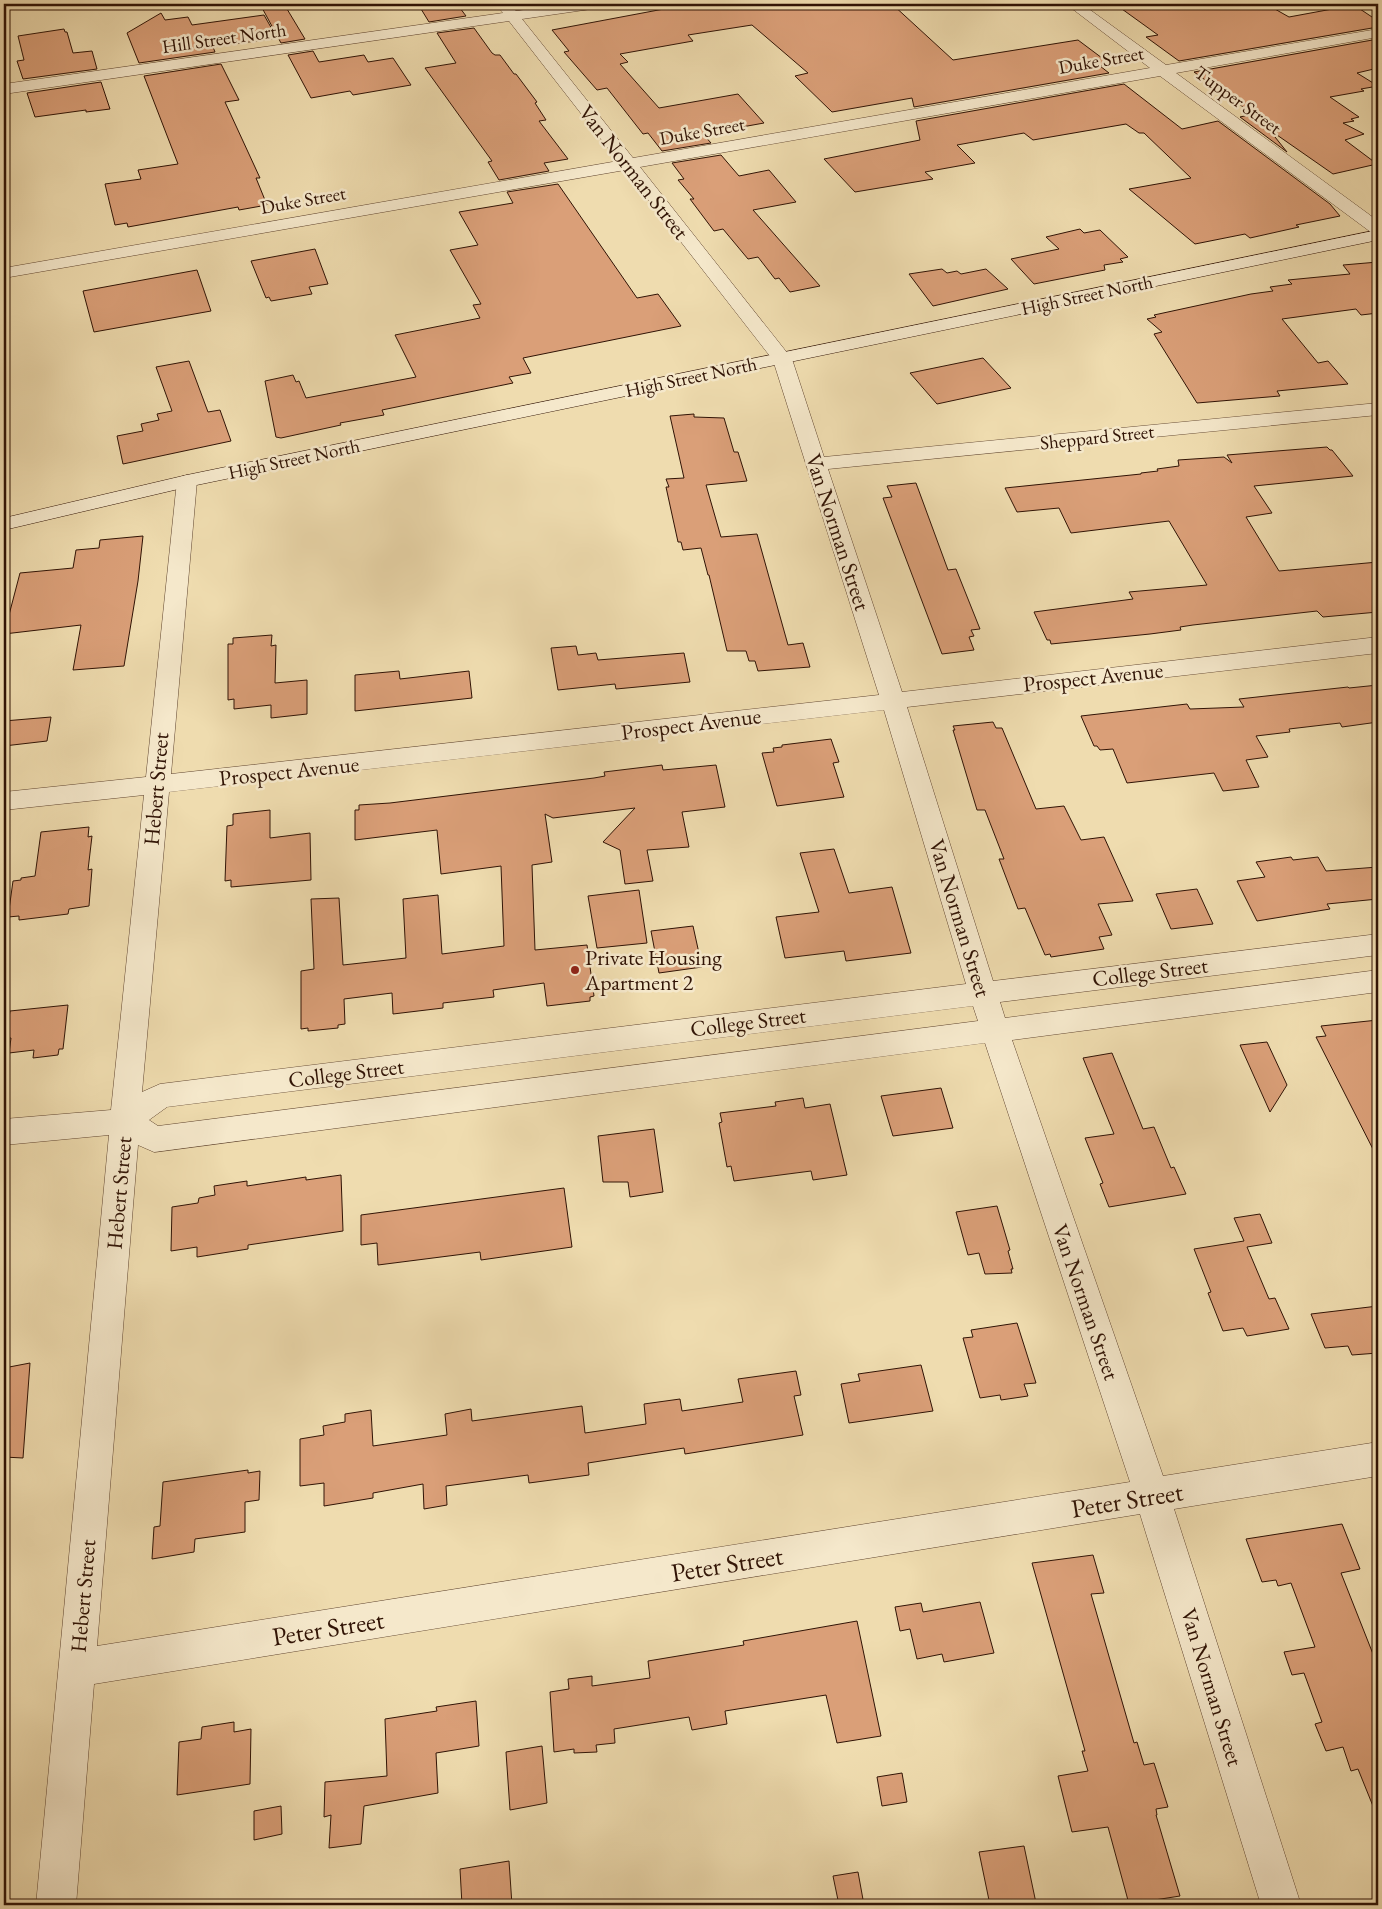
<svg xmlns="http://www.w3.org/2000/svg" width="1382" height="1909" font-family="'EB Garamond',serif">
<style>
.building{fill:#da9f78;stroke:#301305}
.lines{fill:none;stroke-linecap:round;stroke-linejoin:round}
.minor-casing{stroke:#604530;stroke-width:1}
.secondary-casing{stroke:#301305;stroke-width:1}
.minor{fill:#f5e8cb;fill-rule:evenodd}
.secondary{fill:#f5e8cb;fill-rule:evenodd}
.poi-dot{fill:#8f2418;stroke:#f5e8cb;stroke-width:2}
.labels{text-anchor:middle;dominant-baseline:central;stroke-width:5;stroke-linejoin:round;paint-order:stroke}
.far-street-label{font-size:19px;fill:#301305;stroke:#f5e8cb}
.street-label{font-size:22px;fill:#301305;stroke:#f5e8cb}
.poi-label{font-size:22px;fill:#301305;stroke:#f5e8cb;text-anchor:start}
.near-street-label{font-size:26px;fill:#301305;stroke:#f5e8cb}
</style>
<rect width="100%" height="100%" fill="#efdcaf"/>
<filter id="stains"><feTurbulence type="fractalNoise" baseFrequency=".004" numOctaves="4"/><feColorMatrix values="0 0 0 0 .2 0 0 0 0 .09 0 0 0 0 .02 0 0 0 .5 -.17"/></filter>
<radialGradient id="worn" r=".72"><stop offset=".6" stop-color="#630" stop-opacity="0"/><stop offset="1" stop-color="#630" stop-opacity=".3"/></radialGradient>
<path class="building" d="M 260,4 L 284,4 L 305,39 L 281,43 Z
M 418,4 L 457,4 L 466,16 L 429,22 Z
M 719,4 L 892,4 L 953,60 L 1078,40 L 1110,64 L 1100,66 L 1109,73 L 914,107 L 912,98 L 832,112 L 795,76 L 808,73 L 752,25 L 688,35 L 693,41 L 620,54 L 628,62 L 620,64 L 659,108 L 738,94 L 764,123 L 703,134 L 711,143 L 662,151 L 648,133 L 643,134 L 607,88 L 597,90 L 564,52 L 569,51 L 552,30 L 685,5 L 689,9 Z
M 1115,4 L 1266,4 L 1289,17 L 1354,5 L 1378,21 L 1378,27 L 1179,61 L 1146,37 L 1158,35 Z
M 161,13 L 165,20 L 188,17 L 192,25 L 264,15 L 277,38 L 213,47 L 215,52 L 139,63 L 127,33 Z
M 474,28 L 492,53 L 495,55 L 500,55 L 514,74 L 516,74 L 537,102 L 535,103 L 546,120 L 539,121 L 568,159 L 544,163 L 549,171 L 499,180 L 488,162 L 492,161 L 425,68 L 456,63 L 437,33 Z
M 64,29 L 65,32 L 67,32 L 73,53 L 92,51 L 97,69 L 23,79 L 17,61 L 24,60 L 18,36 Z
M 1378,39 L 1378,68 L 1357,73 L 1378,86 L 1361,89 L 1364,91 L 1330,97 L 1359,117 L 1351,119 L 1354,121 L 1343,123 L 1364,134 L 1345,140 L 1377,164 L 1333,174 L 1277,135 L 1275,137 L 1287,152 L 1240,117 L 1253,114 L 1194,72 Z
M 313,51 L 319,62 L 364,55 L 368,62 L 393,58 L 411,85 L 353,95 L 350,91 L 311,98 L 288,55 Z
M 221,64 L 239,100 L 225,102 L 260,178 L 256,178 L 267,205 L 239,210 L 238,207 L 128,227 L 127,223 L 115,225 L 105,184 L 141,179 L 138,170 L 178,164 L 144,76 Z
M 101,82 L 110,109 L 86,112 L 86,110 L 35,117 L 27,93 Z
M 1124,84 L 1182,129 L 1218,121 L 1330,204 L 1340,216 L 1296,225 L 1299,227 L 1250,238 L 1245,234 L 1195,244 L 1129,189 L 1191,178 L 1144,133 L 1139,133 L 1126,124 L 1033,140 L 1024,133 L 957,145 L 975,163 L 925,172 L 933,179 L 855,192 L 824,159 L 920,140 L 916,121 Z
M 721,155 L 739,176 L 769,170 L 796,202 L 753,210 L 820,286 L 790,292 L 779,278 L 775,279 L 758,257 L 748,259 L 723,229 L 714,231 L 690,199 L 694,199 L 678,180 L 684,179 L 672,163 Z
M 558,184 L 637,298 L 658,294 L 681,326 L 523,358 L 531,373 L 509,377 L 513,383 L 382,410 L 384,415 L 340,423 L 341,425 L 281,438 L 276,437 L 265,381 L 293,375 L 296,382 L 299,381 L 306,398 L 416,377 L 395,335 L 480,318 L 473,305 L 481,304 L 450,250 L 478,245 L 459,212 L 513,203 L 507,192 Z
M 1080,229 L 1084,233 L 1100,230 L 1128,257 L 1120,259 L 1123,262 L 1104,265 L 1105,270 L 1034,284 L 1011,259 L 1059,249 L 1046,237 Z
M 315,249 L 328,284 L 309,287 L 312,294 L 271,301 L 269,297 L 266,298 L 251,261 Z
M 1378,262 L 1378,313 L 1361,315 L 1356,309 L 1282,319 L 1318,363 L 1328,361 L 1348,384 L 1277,391 L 1280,396 L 1197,403 L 1154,334 L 1162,332 L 1147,319 L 1156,317 L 1154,315 L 1251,294 L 1273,291 L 1270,287 L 1292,284 L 1288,280 L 1350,274 L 1343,265 Z
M 942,269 L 947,273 L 957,271 L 961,274 L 986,269 L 1008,289 L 933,306 L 909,274 Z
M 197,270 L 211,311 L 94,332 L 83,291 Z
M 983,358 L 1011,388 L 937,404 L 910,373 Z
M 189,361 L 208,412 L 220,410 L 231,441 L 123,464 L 117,436 L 143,431 L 141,424 L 159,420 L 157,414 L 172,411 L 156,367 Z
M 694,414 L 694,417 L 724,418 L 734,452 L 738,452 L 747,481 L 706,485 L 721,537 L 757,534 L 788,645 L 803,643 L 810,667 L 758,671 L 755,661 L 749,661 L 746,651 L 727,651 L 709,575 L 708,575 L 701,548 L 683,550 L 681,542 L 678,542 L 666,487 L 669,487 L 666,479 L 684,478 L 670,416 Z
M 1327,447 L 1330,450 L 1332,450 L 1353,476 L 1254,486 L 1272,513 L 1246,517 L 1279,571 L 1378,562 L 1378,612 L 1323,617 L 1317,611 L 1193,625 L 1180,627 L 1181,630 L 1150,634 L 1051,644 L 1050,640 L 1047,640 L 1034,612 L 1133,599 L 1129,592 L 1207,585 L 1169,521 L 1071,533 L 1059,508 L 1017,512 L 1005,488 L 1141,474 L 1141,473 L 1158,471 L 1157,469 L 1179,466 L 1178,460 L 1224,457 L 1232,463 L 1227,455 Z
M 916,483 L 948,570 L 956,569 L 980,629 L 971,630 L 974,636 L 969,637 L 974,650 L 942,654 L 883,498 L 892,497 L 887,486 Z
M 143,536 L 138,581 L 124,666 L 73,670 L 81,625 L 4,634 L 20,573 L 73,568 L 76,550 L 99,548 L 100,540 Z
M 272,635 L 271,646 L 276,645 L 275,683 L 307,680 L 307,714 L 271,718 L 271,705 L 234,709 L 234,699 L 228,700 L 228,644 L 233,644 L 233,638 Z
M 576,646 L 578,655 L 596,653 L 598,660 L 684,653 L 690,682 L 616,689 L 615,684 L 558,690 L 551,648 Z
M 399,671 L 400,679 L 469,671 L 472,698 L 355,711 L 355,675 Z
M 1378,685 L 1378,722 L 1342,727 L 1340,723 L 1289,729 L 1290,732 L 1256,736 L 1268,757 L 1246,760 L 1259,787 L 1223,791 L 1214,773 L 1127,783 L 1113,749 L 1100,750 L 1097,746 L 1094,746 L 1081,716 L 1187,704 L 1190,709 L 1244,707 L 1239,699 L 1348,687 L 1349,688 Z
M 51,717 L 47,741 L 4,746 L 4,721 Z
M 993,722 L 996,728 L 1002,728 L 1036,809 L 1064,806 L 1081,840 L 1104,837 L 1133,901 L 1098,904 L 1112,935 L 1099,937 L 1104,949 L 1051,957 L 1050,954 L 1045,955 L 1025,908 L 1018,909 L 999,859 L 1004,859 L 985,810 L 977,810 L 953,730 L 955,730 L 953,726 Z
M 831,739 L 839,762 L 833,763 L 844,797 L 777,806 L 762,753 L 774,752 L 773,748 L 782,747 L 782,745 Z
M 662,765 L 663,770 L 716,765 L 725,807 L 682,812 L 689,847 L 647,850 L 653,881 L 625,884 L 620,850 L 603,842 L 635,808 L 553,818 L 545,814 L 552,862 L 532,865 L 535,950 L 587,945 L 594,996 L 590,997 L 590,1001 L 547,1006 L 544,983 L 493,990 L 494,997 L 443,1003 L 443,1008 L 393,1014 L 392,993 L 344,999 L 345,1024 L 338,1025 L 338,1028 L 308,1031 L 308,1028 L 301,1029 L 301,971 L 314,969 L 311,899 L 339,898 L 343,965 L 406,958 L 403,899 L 438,895 L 442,954 L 504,946 L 501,866 L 441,874 L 437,830 L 355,840 L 355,810 L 359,810 L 359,805 L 390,803 L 594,778 L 605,776 L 604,772 Z
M 270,810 L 270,838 L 310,833 L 311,880 L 231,887 L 231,880 L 225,881 L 227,826 L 233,825 L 233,814 Z
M 89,827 L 88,837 L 92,836 L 88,870 L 92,869 L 89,906 L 69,909 L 68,914 L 19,920 L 19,916 L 8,917 L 13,881 L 21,880 L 21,878 L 35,876 L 41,832 Z
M 834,849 L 849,893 L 892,887 L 911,953 L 846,961 L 844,951 L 785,958 L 776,917 L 819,912 L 800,853 Z
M 1291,857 L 1293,860 L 1318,857 L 1326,871 L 1378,867 L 1378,899 L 1327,904 L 1330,909 L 1257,921 L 1237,881 L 1265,877 L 1256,862 Z
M 1197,889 L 1213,924 L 1171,929 L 1156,894 Z
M 639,890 L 647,943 L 597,948 L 588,896 Z
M 693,926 L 702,967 L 659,973 L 651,931 Z
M 68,1005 L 63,1049 L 59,1049 L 58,1055 L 33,1058 L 34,1050 L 9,1053 L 11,1038 L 6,1038 L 10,1011 Z
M 1378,1020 L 1378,1159 L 1316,1037 L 1326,1036 L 1321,1026 Z
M 1267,1042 L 1287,1085 L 1270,1112 L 1240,1045 Z
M 1112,1053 L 1143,1129 L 1154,1127 L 1171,1168 L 1174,1167 L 1186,1194 L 1109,1207 L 1100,1184 L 1103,1183 L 1085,1138 L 1114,1134 L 1083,1058 Z
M 941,1088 L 953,1128 L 893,1136 L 881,1096 Z
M 803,1098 L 805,1108 L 830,1104 L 847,1175 L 813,1180 L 811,1171 L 734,1181 L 731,1166 L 727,1167 L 719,1123 L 722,1122 L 720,1113 L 776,1106 L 775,1102 Z
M 654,1129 L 663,1192 L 630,1197 L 628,1182 L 603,1182 L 598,1136 Z
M 341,1175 L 343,1231 L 248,1245 L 248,1249 L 197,1257 L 197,1247 L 171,1251 L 172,1207 L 198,1203 L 199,1198 L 215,1195 L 214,1186 L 247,1181 L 247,1186 L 306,1177 L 306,1180 Z
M 564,1188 L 572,1247 L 481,1260 L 480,1252 L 378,1265 L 377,1243 L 361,1245 L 361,1215 Z
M 997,1206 L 1010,1250 L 1008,1251 L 1013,1269 L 1011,1269 L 1012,1273 L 985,1274 L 979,1253 L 968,1255 L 956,1212 Z
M 1260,1214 L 1272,1243 L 1247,1247 L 1269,1299 L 1275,1298 L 1289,1329 L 1247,1336 L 1243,1328 L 1223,1331 L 1208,1293 L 1211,1292 L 1194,1249 L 1244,1241 L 1234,1218 Z
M 1378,1306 L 1378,1353 L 1352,1355 L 1348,1346 L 1325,1348 L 1311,1314 Z
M 1017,1323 L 1036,1383 L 1024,1384 L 1028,1396 L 1001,1400 L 1000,1395 L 980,1398 L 963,1338 L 973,1337 L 971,1330 Z
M 30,1363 L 23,1458 L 4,1457 L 4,1368 Z
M 921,1365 L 933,1411 L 849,1423 L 841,1384 L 860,1381 L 858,1374 Z
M 796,1371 L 801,1395 L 794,1396 L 803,1435 L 685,1454 L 684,1448 L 588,1463 L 589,1475 L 529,1483 L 528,1475 L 446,1486 L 447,1505 L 424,1509 L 423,1484 L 373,1493 L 373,1498 L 324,1506 L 324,1483 L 300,1486 L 300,1439 L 324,1435 L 323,1426 L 345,1422 L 345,1414 L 371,1410 L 373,1446 L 447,1435 L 445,1414 L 471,1409 L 472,1421 L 582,1406 L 585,1433 L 646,1424 L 644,1404 L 680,1399 L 682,1411 L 743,1402 L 738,1379 Z
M 248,1470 L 248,1473 L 260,1471 L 259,1500 L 245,1502 L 245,1532 L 195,1539 L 194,1552 L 152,1559 L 154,1527 L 160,1526 L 163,1482 Z
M 1342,1524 L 1360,1569 L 1341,1573 L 1373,1654 L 1378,1653 L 1377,1816 L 1358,1769 L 1351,1771 L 1343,1747 L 1326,1751 L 1315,1724 L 1322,1722 L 1304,1673 L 1292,1675 L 1284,1652 L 1315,1647 L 1291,1583 L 1278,1586 L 1276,1580 L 1262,1582 L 1246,1539 Z
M 1093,1555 L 1104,1593 L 1091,1594 L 1134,1743 L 1137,1742 L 1144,1765 L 1154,1763 L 1168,1807 L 1156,1809 L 1157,1815 L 1156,1815 L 1180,1896 L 1129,1904 L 1108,1827 L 1072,1832 L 1058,1776 L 1088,1771 L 1082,1751 L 1085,1751 L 1032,1563 Z
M 980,1602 L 994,1653 L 944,1662 L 942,1654 L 917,1659 L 910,1629 L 900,1631 L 895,1607 L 921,1603 L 923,1612 Z
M 857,1621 L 881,1736 L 837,1743 L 826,1695 L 725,1711 L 727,1724 L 692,1730 L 689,1717 L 614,1729 L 615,1743 L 596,1745 L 597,1752 L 574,1753 L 574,1749 L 554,1752 L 550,1692 L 569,1689 L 568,1679 L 592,1676 L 592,1686 L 650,1678 L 648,1661 L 744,1645 L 743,1641 Z
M 476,1701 L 479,1746 L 436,1753 L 438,1793 L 364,1806 L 361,1844 L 329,1848 L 331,1815 L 324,1817 L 325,1782 L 387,1776 L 385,1719 L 437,1711 L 436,1707 Z
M 234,1722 L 234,1732 L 251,1729 L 250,1784 L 177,1795 L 179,1742 L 201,1739 L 202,1727 Z
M 542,1746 L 547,1803 L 510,1810 L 506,1752 Z
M 902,1773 L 907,1802 L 882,1806 L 877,1777 Z
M 281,1806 L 282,1834 L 254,1840 L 254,1811 Z
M 1024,1846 L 1036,1903 L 1018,1905 L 990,1905 L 979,1852 Z
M 509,1861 L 512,1905 L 462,1905 L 460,1869 Z
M 858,1872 L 864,1905 L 839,1905 L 833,1876 Z"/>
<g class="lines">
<g class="minor-casing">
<path id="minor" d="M 496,4 L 510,4 L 516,11 L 570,4 L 605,4 L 603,7 L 598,8 L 522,19 L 633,158 L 1150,68 L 1066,4 L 1082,4 L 1166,65 L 1378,29 L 1378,37 L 1176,73 L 1378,221 L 1378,234 L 1372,233 L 1160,76 L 640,167 L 792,359 L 824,457 L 1378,403 L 1378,415 L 828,469 L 902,692 L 1378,637 L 1378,653 L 907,707 L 993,981 L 1378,934 L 1378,955 L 1000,1002 L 1005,1018 L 1378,970 L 1378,992 L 1012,1040 L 1163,1476 L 1378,1442 L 1378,1476 L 1174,1509 L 1301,1905 L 1261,1905 L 1140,1514 L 94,1684 L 76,1905 L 36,1905 L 109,1135 L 4,1145 L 4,1119 L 111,1110 L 144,795 L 4,810 L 4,792 L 146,777 L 177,481 L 180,477 L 187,475 L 194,477 L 197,481 L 171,774 L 879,695 L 773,360 L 625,170 L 4,278 L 4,268 L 618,161 L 509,21 L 4,94 L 4,84 L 503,13 ZM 884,710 L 966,984 L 160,1084 L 142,1092 L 169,792 ZM 973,1006 L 978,1021 L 158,1126 L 149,1120 L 167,1107 ZM 985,1043 L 1130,1482 L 97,1646 L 138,1145 L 154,1152 Z"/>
</g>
<g class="secondary-casing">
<path id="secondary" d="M 1378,230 L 1378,240 L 187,487 L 4,530 L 4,518 L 187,475 Z"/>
</g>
<use href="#minor" class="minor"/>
<use href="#secondary" class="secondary"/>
</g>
<circle class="poi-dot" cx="575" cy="970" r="5"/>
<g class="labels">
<g class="far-street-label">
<text transform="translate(224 38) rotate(-8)">Hill Street North</text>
<text transform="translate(1101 60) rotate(-10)">Duke Street</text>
<text transform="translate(1238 100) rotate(36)">Tupper Street</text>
<text transform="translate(702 131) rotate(-10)">Duke Street</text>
<text transform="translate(303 200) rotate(-10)">Duke Street</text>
<text transform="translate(1087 295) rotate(-12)">High Street North</text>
<text transform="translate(691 377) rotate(-12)">High Street North</text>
<text transform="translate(1097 437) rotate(-6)">Sheppard Street</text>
<text transform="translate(294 459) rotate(-12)">High Street North</text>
</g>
<g class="street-label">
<text transform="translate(634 172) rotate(52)">Van Norman Street</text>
<text transform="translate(838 532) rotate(72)">Van Norman Street</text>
<text transform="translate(1093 677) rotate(-6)">Prospect Avenue</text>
<text transform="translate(691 724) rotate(-7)">Prospect Avenue</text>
<text transform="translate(289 771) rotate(-6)">Prospect Avenue</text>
<text transform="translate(156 789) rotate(-85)">Hebert Street</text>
<text transform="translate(960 918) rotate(73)">Van Norman Street</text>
<text transform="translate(1150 972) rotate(-7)">College Street</text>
<text transform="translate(748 1022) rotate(-7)">College Street</text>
<text transform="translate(346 1073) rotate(-7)">College Street</text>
<text transform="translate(119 1193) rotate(-85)">Hebert Street</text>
<text transform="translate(1086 1302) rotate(71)">Van Norman Street</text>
<text transform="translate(83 1596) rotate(-85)">Hebert Street</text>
<text transform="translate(1212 1687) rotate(73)">Van Norman Street</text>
</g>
<g class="poi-label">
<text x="585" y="957">Private Housing<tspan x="585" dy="25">Apartment 2</tspan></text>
</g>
<g class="near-street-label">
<text transform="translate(1127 1500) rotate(-9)">Peter Street</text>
<text transform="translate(727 1564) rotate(-9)">Peter Street</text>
<text transform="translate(328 1628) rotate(-9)">Peter Street</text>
</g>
</g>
<rect width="1382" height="1909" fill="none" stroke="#efdcaf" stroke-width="20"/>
<rect x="5" y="5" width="1372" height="1899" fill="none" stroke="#301305" stroke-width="2.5"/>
<rect x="10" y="10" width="1362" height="1889" fill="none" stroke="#301305"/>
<rect width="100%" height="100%" filter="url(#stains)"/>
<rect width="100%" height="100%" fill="url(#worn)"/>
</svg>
